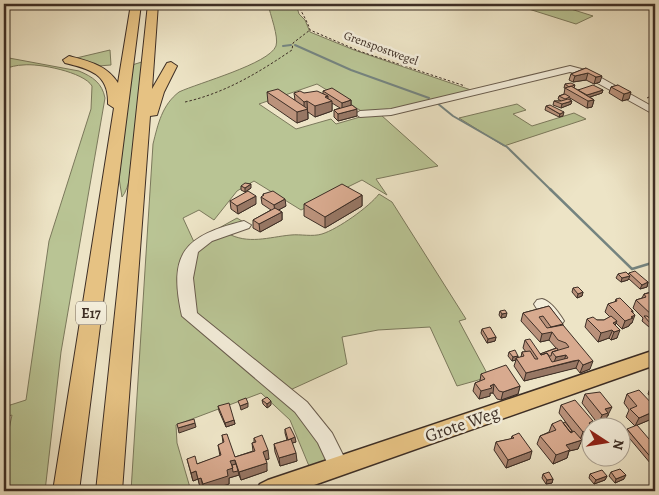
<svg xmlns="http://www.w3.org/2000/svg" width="659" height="495" font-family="Alegreya,serif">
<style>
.green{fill:#b9c494;stroke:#7b795c}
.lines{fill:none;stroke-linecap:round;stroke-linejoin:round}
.stream-far1{stroke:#758480;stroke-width:2}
.stream{stroke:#758480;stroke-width:2.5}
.minor-casing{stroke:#695c4d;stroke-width:2}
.major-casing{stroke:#3d2e25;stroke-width:3}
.highway-casing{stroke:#3d2e25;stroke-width:2}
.path{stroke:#3d2e25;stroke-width:1;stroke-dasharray:2.5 2;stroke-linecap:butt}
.minor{fill:#f3edda;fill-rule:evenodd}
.major{fill:#e6c283;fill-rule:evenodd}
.highway{fill:#e6c283;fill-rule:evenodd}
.wall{fill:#ba927b;stroke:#3d2e25}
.shaded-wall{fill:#977764;stroke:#3d2e25}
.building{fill:#d8aa8f;stroke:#3d2e25}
.labels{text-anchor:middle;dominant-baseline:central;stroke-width:5;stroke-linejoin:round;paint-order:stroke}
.far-street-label{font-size:12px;fill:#3d2e25;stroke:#f3edda}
.shield{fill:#f3edda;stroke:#74675b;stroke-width:1}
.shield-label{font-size:14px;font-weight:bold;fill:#3d2e25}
.near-street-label{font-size:18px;fill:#3d2e25;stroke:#f3edda}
</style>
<rect width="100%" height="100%" fill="#ede4c6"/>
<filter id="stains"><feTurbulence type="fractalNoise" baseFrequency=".004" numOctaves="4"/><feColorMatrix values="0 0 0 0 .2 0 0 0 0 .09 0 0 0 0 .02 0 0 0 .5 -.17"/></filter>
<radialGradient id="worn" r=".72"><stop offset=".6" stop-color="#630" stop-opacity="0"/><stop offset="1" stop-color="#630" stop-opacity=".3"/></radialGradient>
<path class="green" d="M 268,4 L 296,4 L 299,14 L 305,20 L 310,32 L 354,50 L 474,91 L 384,113 L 363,112 L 317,84 L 259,104 L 296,129 L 331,119 L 336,124 L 360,117 L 381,115 L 438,166 L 376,179 L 387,195 L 362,180 L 301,210 L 254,181 L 237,191 L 214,220 L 199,210 L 183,218 L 194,242 L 237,218 L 245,223 L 227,233 C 248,245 269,237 291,235 C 301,234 312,237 322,234 C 338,229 369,207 379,194 L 392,202 L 466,319 L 459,321 L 489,377 L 457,386 L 430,327 L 378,330 L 342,337 L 347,364 L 290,390 L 183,309 L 278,389 L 331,460 L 309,466 L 290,420 L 261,393 L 176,425 L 177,443 L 191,491 L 131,491 L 153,144 C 158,124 162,105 179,92 C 198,83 269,64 276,46 C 279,37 270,14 268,4 Z
M 523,4 L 555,4 L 593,16 L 576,24 L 516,5 Z
M 110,50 L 111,65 L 98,66 L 72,59 Z
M 4,53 L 9,58 L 79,71 C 93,77 102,83 105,98 L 61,352 L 45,491 L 4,491 L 4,453 L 12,415 L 4,418 L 4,407 L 26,400 L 49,241 L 91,109 L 92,86 C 84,72 38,63 23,65 C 17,65 10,67 4,69 Z
M 145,61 C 142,87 136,182 122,197 L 119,178 L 132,65 Z
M 517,104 L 526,110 L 513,114 L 532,126 L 574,113 L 586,119 L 504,146 L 459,118 Z"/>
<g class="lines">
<path class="stream-far1" d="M 514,4 L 521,4
M 636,4 L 655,9
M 295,45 L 351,70 L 429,98
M 283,46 L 291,45
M 437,103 L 453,116 L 507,147 L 552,191"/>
<path class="stream" d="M 550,189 L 632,269 L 655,262"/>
<g class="minor-casing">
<path id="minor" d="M 570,66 L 589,71 L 655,108 L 655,115 L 583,75 L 570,72 L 391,115 L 360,117 L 355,114 L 360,111 L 391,109 Z
M 244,221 L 251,225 L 249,228 L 212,241 L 198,252 L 193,278 L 197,313 L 307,402 L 332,433 L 349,467 L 346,473 L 339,475 L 332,473 L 318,443 L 295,412 L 182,316 C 168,253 184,236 244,221 Z
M 542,299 C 551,301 559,313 564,321 L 561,325 C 549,329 540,314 534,304 L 537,300 Z"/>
</g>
<g class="major-casing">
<path id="major" d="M 655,350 L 655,365 L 297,491 L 256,491 L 260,484 L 268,480 Z"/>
</g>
<g class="highway-casing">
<path id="highway" d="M 131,4 L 141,4 L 79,491 L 53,491 L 114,108 L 108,104 C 109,74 90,69 65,63 L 63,60 L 69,56 C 88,61 107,65 118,83 Z
M 148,4 L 158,4 L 152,89 L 167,63 L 171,62 L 177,66 L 164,92 L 157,115 L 150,116 L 122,491 L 96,491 Z"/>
</g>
<path class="path" d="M 298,4 C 302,14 307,20 310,30 L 359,51 L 465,86
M 647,98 L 655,94
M 185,102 C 225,93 258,73 292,50 L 293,43 L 310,30"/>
<use href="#minor" class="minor"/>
<use href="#major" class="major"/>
<use href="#highway" class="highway"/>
</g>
<path class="wall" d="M 4,4 L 10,4 L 9,7 L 6,7 L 7,9 L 5,12 L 4,12 L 4,15 Z
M 586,68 L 600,82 L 594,84 L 586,80 L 573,82 L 569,80 L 571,74 Z
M 565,84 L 575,85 L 574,88 L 578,90 L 603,90 L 602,93 L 590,97 L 594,100 L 592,107 L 587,108 L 570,98 L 571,104 L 561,108 L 553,105 L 554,101 L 561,101 L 558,99 L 559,96 L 564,94 L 565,88 L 564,88 Z
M 618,85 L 629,99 L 622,101 L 609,93 L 611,87 Z
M 323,91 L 351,100 L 351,106 L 357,116 L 338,121 L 334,117 L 334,110 L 340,108 L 332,103 L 332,111 L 315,117 L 308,112 L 308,119 L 297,123 L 268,103 L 267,92 L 295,100 L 294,93 L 323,94 Z
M 546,106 L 563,116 L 559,117 L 545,110 Z
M 241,186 L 251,188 L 245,192 L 241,190 Z
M 263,194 L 286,206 L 278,210 L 282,212 L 282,220 L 260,232 L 253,228 L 253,220 L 271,210 L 262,204 L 261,197 L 263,196 Z
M 362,195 L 362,206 L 325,228 L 304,216 L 304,204 Z
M 230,201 L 256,204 L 238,214 L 231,209 Z
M 629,273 L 648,282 L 647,287 L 640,289 L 629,279 L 628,280 L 621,282 L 616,278 L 618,274 L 629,274 Z
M 654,286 L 655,286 L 655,325 L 649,327 L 642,321 L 643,318 L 633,308 L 636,300 L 642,298 L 644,294 L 651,292 Z
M 573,288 L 583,292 L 582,296 L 577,298 L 572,292 Z
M 616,299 L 633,311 L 632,323 L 630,324 L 629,326 L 622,329 L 616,323 L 615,325 L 617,338 L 611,340 L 609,338 L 598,342 L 585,327 L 587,319 L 597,320 L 604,320 L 610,317 L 605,312 L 608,304 L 615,302 Z
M 549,306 L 563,325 L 590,369 L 580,373 L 576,368 L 570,369 L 524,381 L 514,366 L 516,360 L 512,361 L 508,356 L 509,352 L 518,356 L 518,358 L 521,357 L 522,352 L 526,352 L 523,348 L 525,340 L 540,354 L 556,348 L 549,340 L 540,342 L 521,321 L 523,313 Z
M 500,311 L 506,317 L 501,318 L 499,315 Z
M 482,329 L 496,337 L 495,341 L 487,343 L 481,333 Z
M 481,374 L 520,386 L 518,394 L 501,400 L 497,399 L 493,393 L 490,393 L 490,396 L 479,399 L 473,391 L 475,383 L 480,381 Z
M 655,384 L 655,402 L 648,394 L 651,385 Z
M 585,394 L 609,415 L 607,415 L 605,421 L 598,424 L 582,403 Z
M 627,394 L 655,407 L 655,415 L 654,418 L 635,426 L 626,417 L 629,410 L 624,403 Z
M 262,400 L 271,405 L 267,408 L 263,404 Z
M 561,405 L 591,425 L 592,434 L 590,437 L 581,440 L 578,449 L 569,451 L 567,458 L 553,464 L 537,444 L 540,436 L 549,432 L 552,424 L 563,423 L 572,431 L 572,433 L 573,432 L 559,413 Z
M 218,406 L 234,420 L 235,424 L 226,427 L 219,411 Z
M 285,429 L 296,442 L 292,443 L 297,461 L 280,466 L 275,452 L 274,444 L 287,440 L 285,433 Z
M 627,429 L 655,462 L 651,464 L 625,433 Z
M 222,435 L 235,457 L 253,451 L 252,443 L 254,443 L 254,438 L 269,459 L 265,460 L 267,471 L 241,480 L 239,475 L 229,478 L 229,484 L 207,491 L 204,491 L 203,487 L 200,487 L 198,479 L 193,481 L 187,459 L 197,464 L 220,456 L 218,445 L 223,443 Z
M 512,436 L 530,459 L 506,468 L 494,450 L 496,442 L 511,439 Z
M 611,472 L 624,479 L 615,483 L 609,476 Z
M 543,474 L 553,479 L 552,483 L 546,484 L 542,478 Z
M 590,474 L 607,476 L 605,480 L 594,484 L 589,478 Z"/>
<path class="shaded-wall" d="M 588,73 L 586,80 L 573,82 L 575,76 Z
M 602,76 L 600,82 L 594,84 L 596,77 Z
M 603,90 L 602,93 L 587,98 L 587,95 Z
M 631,92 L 629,99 L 622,101 L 624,94 Z
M 328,96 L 328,102 L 332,101 L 332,111 L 315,117 L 315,106 L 325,97 Z
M 351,100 L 351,107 L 342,110 L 342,103 Z
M 594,100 L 592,107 L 587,108 L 588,101 Z
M 307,101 L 308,119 L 297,123 L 297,112 L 304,110 L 304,102 Z
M 572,101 L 571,104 L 561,108 L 562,104 Z
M 357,109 L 357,116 L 338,121 L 338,114 Z
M 564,112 L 563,116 L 559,117 L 560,114 Z
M 251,184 L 251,188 L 245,192 L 245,188 Z
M 362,195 L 362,206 L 325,228 L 325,217 Z
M 256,196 L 256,204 L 238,214 L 237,206 Z
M 285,199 L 286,206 L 275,212 L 274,205 Z
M 282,212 L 282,220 L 260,232 L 259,224 Z
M 630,276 L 628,280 L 621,282 L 622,278 Z
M 648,282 L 647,287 L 640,289 L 642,285 Z
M 583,292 L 582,296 L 577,298 L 578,294 Z
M 507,313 L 506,317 L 501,318 L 502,314 Z
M 635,315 L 632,323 L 630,324 L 629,326 L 622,329 L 625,321 L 631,317 Z
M 655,318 L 655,325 L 652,326 Z
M 617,321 L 609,338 L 598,342 L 601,333 L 613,323 Z
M 654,322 L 652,326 L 649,327 L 650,323 Z
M 563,324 L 561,332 L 552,332 L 549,340 L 540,342 L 542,334 L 551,327 Z
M 620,330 L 617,338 L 611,340 L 614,332 Z
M 496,337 L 495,341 L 487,343 L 488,339 Z
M 566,355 L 563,363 L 553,365 L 556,357 Z
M 518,356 L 517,360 L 516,358 L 516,360 L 512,361 L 513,357 Z
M 579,360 L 576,368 L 524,381 L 526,373 Z
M 593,361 L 590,369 L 580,373 L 583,365 Z
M 494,384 L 493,393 L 490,393 L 490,396 L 479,399 L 481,391 Z
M 520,386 L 518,394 L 501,400 L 503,392 Z
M 271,401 L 271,405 L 267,408 L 267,404 Z
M 248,403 L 248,407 L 241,410 L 240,406 Z
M 612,407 L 605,421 L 598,424 L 605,409 Z
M 655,411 L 655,415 L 654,418 L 635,426 L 639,418 Z
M 234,420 L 235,424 L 226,427 L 225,423 Z
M 195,423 L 196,427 L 179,433 L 178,428 Z
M 592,429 L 592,434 L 590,437 L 580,440 L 583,432 Z
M 295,437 L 296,442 L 289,444 L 288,440 Z
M 582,440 L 578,449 L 569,451 L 567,458 L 553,464 L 556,455 L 566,445 Z
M 268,450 L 269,459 L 264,460 L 263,452 Z
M 532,451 L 530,459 L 506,468 L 508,460 Z
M 296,453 L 297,461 L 280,466 L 279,458 Z
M 655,459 L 655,462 L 651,464 L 653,460 Z
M 235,460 L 236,468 L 238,471 L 239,475 L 229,478 L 229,484 L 207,491 L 204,491 L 203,484 L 227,470 L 230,461 Z
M 267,463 L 267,471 L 241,480 L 239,472 Z
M 196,471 L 198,479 L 193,481 L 191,473 Z
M 626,475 L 624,479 L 615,483 L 616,479 Z
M 607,476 L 605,480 L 594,484 L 596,480 Z
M 201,478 L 203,487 L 200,487 L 198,479 Z
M 553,479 L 552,483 L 546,484 L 547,480 Z"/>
<path class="building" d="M 586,68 L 602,76 L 596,77 L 588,73 L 575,76 L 571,74 Z
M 571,83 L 575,85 L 569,87 L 565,84 Z
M 593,85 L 603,90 L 587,95 L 578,90 Z
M 618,85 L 631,92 L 624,94 L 611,87 Z
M 571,86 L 594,100 L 588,101 L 565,88 Z
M 332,88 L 351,100 L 342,103 L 323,91 Z
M 278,89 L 308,109 L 297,112 L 267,92 Z
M 300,91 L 304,93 L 317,91 L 328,96 L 325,97 L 332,101 L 315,106 L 307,101 L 304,102 L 294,93 Z
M 565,94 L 570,97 L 565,99 L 559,96 Z
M 568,99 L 572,101 L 562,104 L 554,101 L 561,101 Z
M 352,105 L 357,109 L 338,114 L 334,110 Z
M 550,105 L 564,112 L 560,114 L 546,106 Z
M 245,183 L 251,184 L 245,188 L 241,186 Z
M 342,184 L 362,195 L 325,217 L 304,204 Z
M 248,191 L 256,196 L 237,206 L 230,201 Z
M 273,191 L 285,199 L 274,205 L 261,197 L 264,195 L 263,194 Z
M 275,208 L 282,212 L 259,224 L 253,220 Z
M 635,271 L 648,282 L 642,285 L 629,273 Z
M 626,272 L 630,276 L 622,278 L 618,274 Z
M 578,287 L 583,292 L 578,294 L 573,288 Z
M 653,292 L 655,294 L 655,318 L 636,300 L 646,297 L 644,294 Z
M 620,298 L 633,311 L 631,311 L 635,315 L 631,317 L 633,318 L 625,321 L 608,304 L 617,301 L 616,299 Z
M 549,306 L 563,324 L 551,327 L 543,316 L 539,317 L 547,328 L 563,325 L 593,361 L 583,365 L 579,360 L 573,361 L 526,373 L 516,358 L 524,356 L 522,352 L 530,351 L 535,359 L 538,359 L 525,340 L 530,339 L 541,355 L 547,353 L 552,362 L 568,358 L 566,355 L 556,357 L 552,352 L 569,347 L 566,343 L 558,340 L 552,332 L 542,334 L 523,313 Z
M 505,310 L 507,313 L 502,314 L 500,311 Z
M 611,316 L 617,321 L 613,323 L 620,330 L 614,332 L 612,330 L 601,333 L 587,319 L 593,317 L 597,320 L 604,320 Z
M 644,316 L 647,316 L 654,322 L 650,323 Z
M 490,327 L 496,337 L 488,339 L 482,329 Z
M 557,348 L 558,350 L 552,352 L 551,356 L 549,356 L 547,353 L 541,355 L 540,354 Z
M 515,350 L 518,356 L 513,357 L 509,352 Z
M 506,365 L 520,386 L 503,392 L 499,391 L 494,384 L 490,386 L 492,388 L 481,391 L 475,383 L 485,379 L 481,374 Z
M 655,384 L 655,389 L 651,385 Z
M 639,390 L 655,407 L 655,411 L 639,418 L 630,409 L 637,406 L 627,394 Z
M 600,392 L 612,407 L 605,409 L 608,413 L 602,415 L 585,394 Z
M 267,397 L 271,401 L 267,404 L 262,400 Z
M 246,398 L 248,403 L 240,406 L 238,401 Z
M 575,400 L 593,421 L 589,423 L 593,428 L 592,428 L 592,429 L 583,432 L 561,405 Z
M 229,403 L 234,420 L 225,423 L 218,406 Z
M 194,419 L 195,423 L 178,428 L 177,424 Z
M 561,420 L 571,433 L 574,431 L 582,440 L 566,445 L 570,450 L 556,455 L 540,436 L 556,430 L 552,424 Z
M 565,422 L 572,431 L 570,432 L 563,423 Z
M 606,424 L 609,428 L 599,428 L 598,426 Z
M 637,425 L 655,446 L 655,459 L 653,460 L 627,429 Z
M 290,427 L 295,437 L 288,440 L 285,429 Z
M 519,433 L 532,451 L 508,460 L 496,442 L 514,438 L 512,436 Z
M 227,434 L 235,457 L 255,451 L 252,443 L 256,442 L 254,438 L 262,435 L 268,450 L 263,452 L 267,463 L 239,472 L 235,460 L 230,461 L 233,468 L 227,470 L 228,476 L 203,484 L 201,478 L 198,479 L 196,471 L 191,473 L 187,459 L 195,456 L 197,464 L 221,455 L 218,445 L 224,442 L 222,435 Z
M 291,439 L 296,453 L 279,458 L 274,444 Z
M 236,464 L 238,471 L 233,472 L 232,465 Z
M 620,469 L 626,475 L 616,479 L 611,472 Z
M 602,470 L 607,476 L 596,480 L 590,474 Z
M 549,472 L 553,479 L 547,480 L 543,474 Z
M 639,489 L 641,491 L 633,491 Z"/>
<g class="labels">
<g class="far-street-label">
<text transform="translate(381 48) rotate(20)">Grenspostwegel</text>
</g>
<rect class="shield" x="76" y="301.5" width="30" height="23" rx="4"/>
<g class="shield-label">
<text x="91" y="313">E17</text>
</g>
<g class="near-street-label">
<text transform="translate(462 424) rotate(-19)">Grote Weg</text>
</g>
</g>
<rect width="659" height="495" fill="none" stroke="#ede4c6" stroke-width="20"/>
<rect x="5" y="5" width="649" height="485" fill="none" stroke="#3d2e25" stroke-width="2.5"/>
<rect x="10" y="10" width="639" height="475" fill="none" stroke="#3d2e25"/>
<g transform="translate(606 442) rotate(102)"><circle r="24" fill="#f3edda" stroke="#aaa192"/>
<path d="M0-4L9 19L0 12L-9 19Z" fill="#8f2418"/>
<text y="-8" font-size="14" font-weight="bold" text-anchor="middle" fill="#3d2e25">N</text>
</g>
<rect width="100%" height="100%" filter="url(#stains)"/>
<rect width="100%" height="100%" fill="url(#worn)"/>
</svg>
